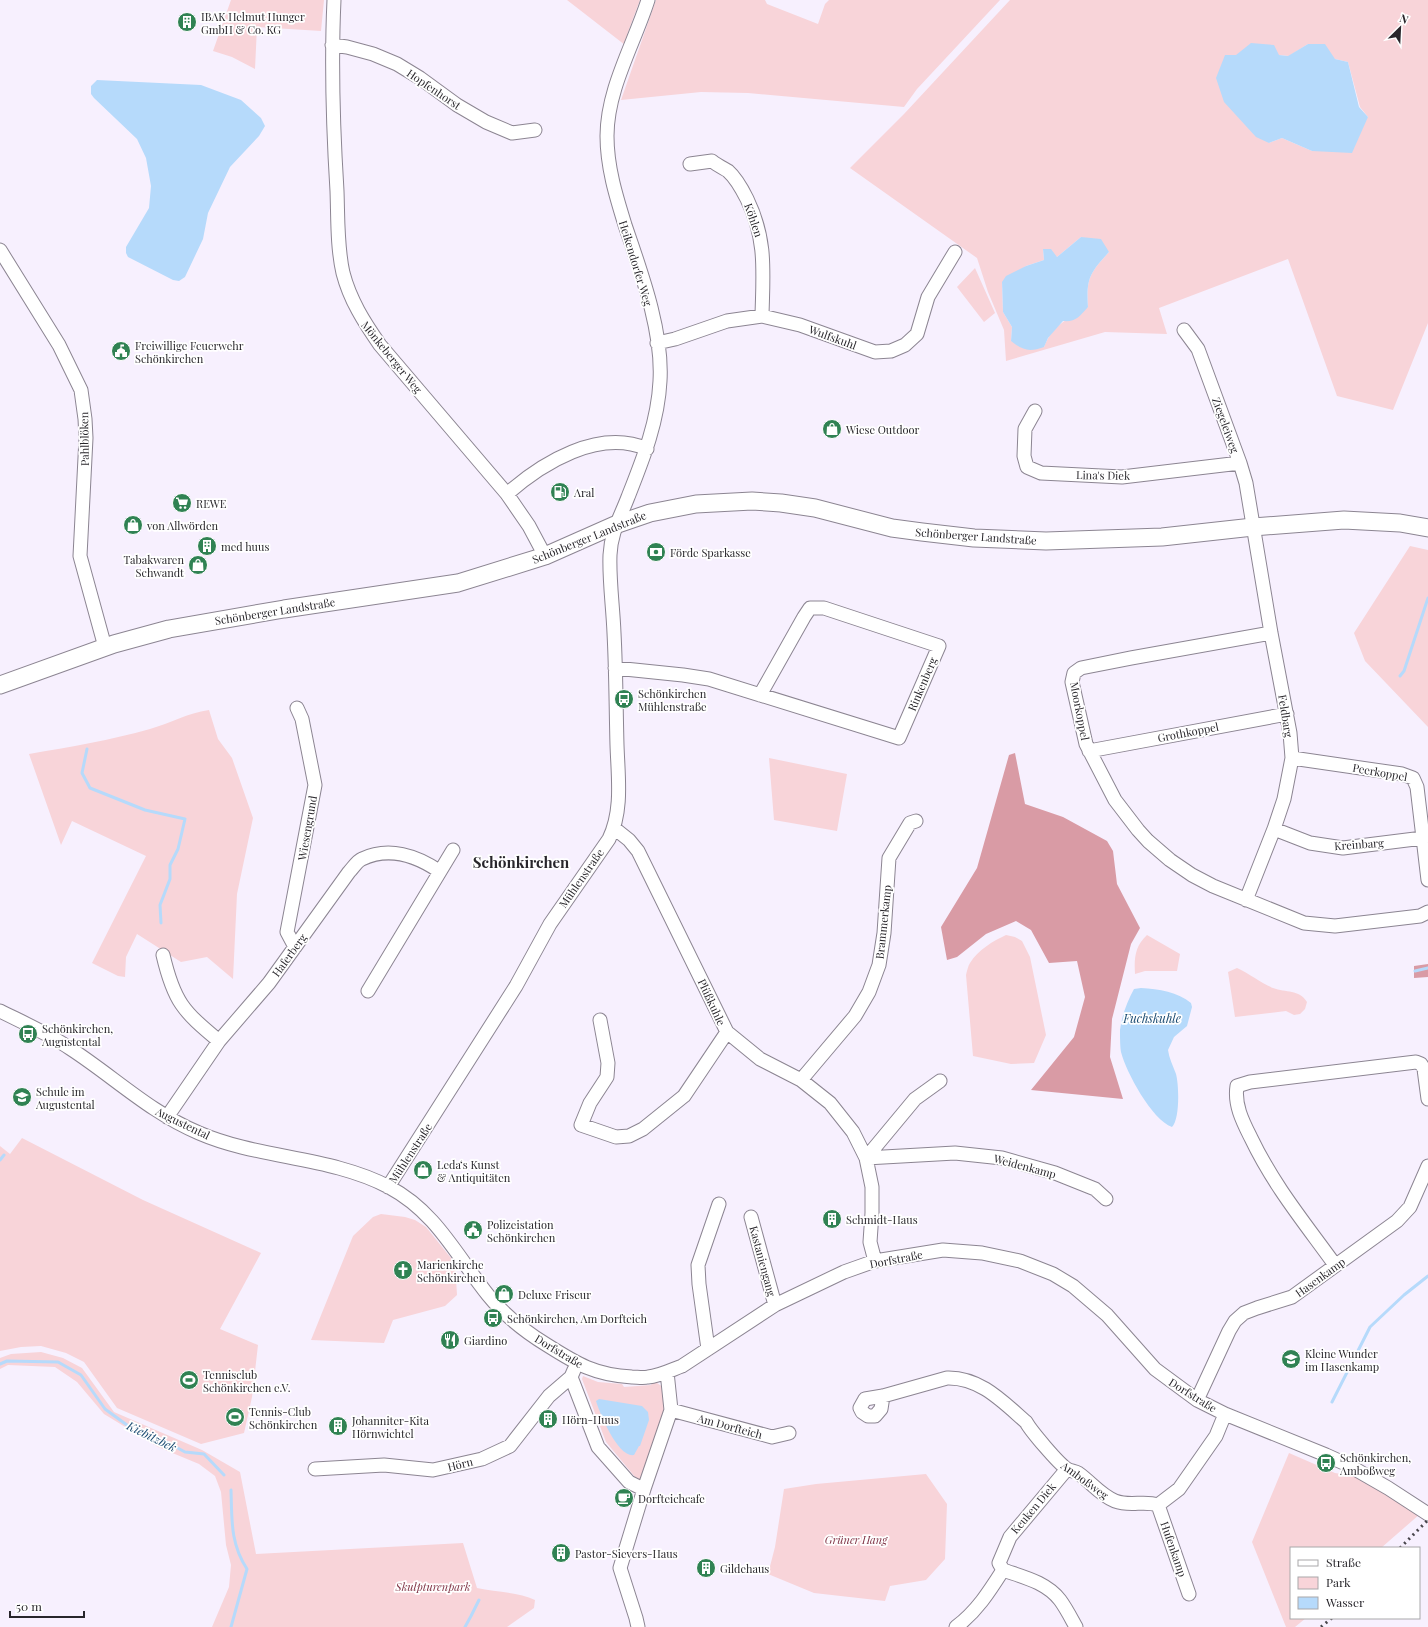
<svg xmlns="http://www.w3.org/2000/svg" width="1428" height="1627" font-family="'Playfair Display',serif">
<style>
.green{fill:#f8d4d9;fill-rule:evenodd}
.forest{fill:#d99ba5}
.water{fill:#b6dafb}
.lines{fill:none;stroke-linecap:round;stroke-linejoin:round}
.stream{stroke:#b6dafb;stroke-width:3}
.minor-casing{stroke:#8c8592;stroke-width:15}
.major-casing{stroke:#8c8592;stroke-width:19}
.minor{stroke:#fff;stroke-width:13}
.major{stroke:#fff;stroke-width:17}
.rail{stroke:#48454b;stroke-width:3;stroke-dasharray:2 4;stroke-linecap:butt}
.labels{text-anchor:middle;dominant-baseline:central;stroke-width:3.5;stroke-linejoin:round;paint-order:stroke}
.poi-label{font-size:11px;fill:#28262b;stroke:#fff;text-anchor:start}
.street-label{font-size:11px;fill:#28262b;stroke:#fff}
.park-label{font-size:11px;font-style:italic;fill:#803446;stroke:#fff}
.water-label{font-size:12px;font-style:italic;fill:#194a71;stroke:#fff}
.district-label{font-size:15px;font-weight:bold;fill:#28262b;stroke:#fff}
</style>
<rect width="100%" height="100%" fill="#f7f0fe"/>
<path class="green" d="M 231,0 L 324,0 L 321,31 L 257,27 L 255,69 L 232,57 L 213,51 Z
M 567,0 L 640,0 L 628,32 L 625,45 Z
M 656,0 L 765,0 L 767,4 L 818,24 L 825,4 L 829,0 L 1000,0 L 917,89 L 904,107 L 748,93 L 701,92 L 621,100 Z
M 1010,0 L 1428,0 L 1428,323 L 1393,410 L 1337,396 L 1288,259 L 1159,308 L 1167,334 L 1105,332 L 1006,361 L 1004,330 L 988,292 L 977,258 L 850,168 L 904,114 ZM 1308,44 L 1335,59 L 1348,62 L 1360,107 L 1368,117 L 1312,151 L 1282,138 L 1269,143 L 1225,56 L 1279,55 L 1289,56 ZM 1081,237 L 1109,252 C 1090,273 1086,278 1088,307 C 1069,317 1052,326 1044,347 L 1011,341 L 1012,327 L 1003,312 L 1002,283 L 1026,266 L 1044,260 L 1043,249 L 1057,257 Z
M 975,268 L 995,313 L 984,322 L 957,287 Z
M 1410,546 L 1428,550 L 1428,727 L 1365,661 L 1354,633 Z
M 209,710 L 218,739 L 232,758 L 253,818 L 237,894 L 233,979 L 207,957 L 181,962 L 137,934 L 126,957 L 125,977 L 118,976 L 92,963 L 146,856 L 72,821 L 61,845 L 29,754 C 70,747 111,740 150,729 C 171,723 187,713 209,710 Z
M 769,758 L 847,774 L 837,831 L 774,820 Z
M 1006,935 L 1015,937 L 1022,941 L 1030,957 L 1046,1035 L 1034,1063 L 1011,1064 L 973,1056 L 966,975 C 967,971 968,966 970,963 C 978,950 993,941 1006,935 Z
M 1147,935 L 1180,954 L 1177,971 L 1145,971 L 1135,974 C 1134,958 1135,946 1147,935 Z
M 1237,968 C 1250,974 1261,983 1273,988 C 1286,993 1299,989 1307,1002 L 1305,1009 L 1300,1014 L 1294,1015 L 1286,1011 L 1235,1017 L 1228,972 Z
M 22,1138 L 143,1200 L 261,1253 L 220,1329 L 258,1345 L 252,1397 L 244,1433 L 201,1444 L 117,1408 L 84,1362 L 66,1353 L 41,1346 L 21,1347 L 0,1351 L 0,1146 L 10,1154 Z
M 381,1214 L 405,1217 L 415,1220 L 426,1227 L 455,1263 L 457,1295 L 445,1306 L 393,1320 L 384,1343 L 311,1340 L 353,1236 L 373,1217 Z
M 41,1352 L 63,1358 L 82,1368 L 114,1412 L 202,1450 L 240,1472 L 256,1554 L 463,1543 L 477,1588 C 496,1592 519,1592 535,1600 L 534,1608 L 507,1627 L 212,1627 L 229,1587 L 231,1565 L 226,1545 L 221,1492 L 215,1476 L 199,1464 L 158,1447 L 104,1414 L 77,1382 L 55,1367 L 8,1365 L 0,1369 L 0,1358 L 11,1354 Z
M 583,1376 L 598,1382 L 622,1384 L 624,1387 L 651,1385 L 652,1383 L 657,1383 L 663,1387 L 666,1407 L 640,1483 L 606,1442 L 582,1379 Z
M 1289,1453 L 1335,1473 L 1354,1476 L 1420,1514 L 1381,1548 L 1291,1548 L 1291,1618 L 1306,1618 L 1295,1627 L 1286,1627 L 1252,1542 Z
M 926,1474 L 947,1504 L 945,1559 L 926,1580 L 890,1586 L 885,1601 L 814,1593 L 768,1574 L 775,1547 L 784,1489 L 816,1484 Z"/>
<path class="forest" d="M 1015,753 L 1025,804 L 1063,817 L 1107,841 L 1113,851 L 1117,884 L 1140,928 L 1131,944 L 1112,1019 L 1110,1057 L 1123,1099 L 1031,1090 L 1074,1037 L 1085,997 L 1077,961 L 1049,963 L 1031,930 L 1016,921 L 986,934 L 957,957 L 947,960 L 941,927 L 977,868 L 1009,755 Z
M 1428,964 L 1428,977 L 1414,978 L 1414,966 Z"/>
<path class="water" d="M 1251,43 L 1274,45 L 1279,55 L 1288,56 L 1308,44 L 1325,44 L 1335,59 L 1348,62 L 1359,107 L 1368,117 L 1352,153 L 1312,151 L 1282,138 L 1269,143 L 1256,137 L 1224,102 L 1216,78 L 1225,55 L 1236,55 Z
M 97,80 L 201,85 L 241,100 L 261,118 L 265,126 L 259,136 L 230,167 L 208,213 L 203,239 L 185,277 L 179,281 L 173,280 L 128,257 L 126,253 L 126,247 L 149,208 L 151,186 L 146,158 L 137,139 L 94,98 L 91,94 L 91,86 Z
M 1081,237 L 1101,239 L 1109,252 C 1090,273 1086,278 1088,307 C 1079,317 1076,322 1063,321 L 1048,338 L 1044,347 C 1030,352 1023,351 1011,341 L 1012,327 L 1003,312 L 1002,282 L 1006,276 L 1026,266 L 1044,260 L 1043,249 L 1051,249 L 1057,257 Z
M 1141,988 C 1159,989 1178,992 1191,1003 L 1192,1007 L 1187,1026 L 1174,1037 L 1168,1050 C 1169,1058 1173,1066 1176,1074 C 1179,1085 1180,1119 1172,1127 C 1152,1120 1126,1072 1121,1052 C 1120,1046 1120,1036 1120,1030 C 1122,1015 1127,1002 1134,989 Z
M 599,1399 L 642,1406 L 648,1412 L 649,1420 L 640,1446 L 639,1446 L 634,1455 C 618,1458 600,1414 596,1401 Z"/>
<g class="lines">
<path class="stream" d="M 1400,676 L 1404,671 L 1428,598
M 87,749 L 82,773 L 90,788 L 145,810 L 185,819 L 178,849 L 170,865 L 170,879 L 160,905 L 161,923
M 1415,971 L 1428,968
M 0,1160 L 4,1155
M 0,1364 L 7,1361 L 58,1362 L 81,1375 L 105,1409 L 131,1428 L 159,1438 L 185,1452 L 204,1454 L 224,1475
M 1332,1402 L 1370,1327 L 1404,1295 L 1428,1276
M 231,1490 C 232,1519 230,1543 247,1569 L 231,1627
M 465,1627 L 471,1616 L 479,1600"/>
<g class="minor-casing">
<path id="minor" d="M 334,0 C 331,64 333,127 337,191 C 338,218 337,247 343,273 C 350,300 364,322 380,345 L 507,494 L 529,526 L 545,556
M 332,45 L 347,47 L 373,54 L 397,64 L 420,78 L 457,105 L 486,122 L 512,133 L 535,130
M 690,164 L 712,161 C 717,165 723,168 728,171 C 736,178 742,189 747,199 C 767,240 763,272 762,316
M 0,250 L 59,345 L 81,390 L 85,419 L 86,438 L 80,556 L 105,647
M 1184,330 L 1198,349 L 1240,463 L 1246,483 L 1271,633 L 1290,733 L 1292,758 L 1284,799 L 1274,829 L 1246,900
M 657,343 L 675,339 L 727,321 L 762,316 L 800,325 L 875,352 L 891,351 L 905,345 L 917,334 L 928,297 L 955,252
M 1035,411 L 1025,429 L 1024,456 L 1027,467 L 1041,473 L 1122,477 L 1240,463
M 507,494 C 542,463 599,428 647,449
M 1271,633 L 1131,658 L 1081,668 L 1074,673 L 1072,682 L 1086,744 L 1115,800 L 1138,830 L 1148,841 L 1170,860 L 1192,875 L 1213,886 L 1304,923 L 1335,926 L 1420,916 L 1428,912
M 615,668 L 683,675 L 709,679 L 899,738 L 939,646 L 824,608 L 810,608 L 804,617 L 760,695
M 1089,751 L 1287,714
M 1292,758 L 1402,774 L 1413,778 L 1417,787 L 1428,880
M 614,828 L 629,840 L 638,851 L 727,1032 L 760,1059 L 801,1080 L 830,1103 L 853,1132 L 866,1158 L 872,1187 L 872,1213 L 870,1242 L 875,1261
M 1274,829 L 1310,843 L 1343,848 L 1423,838
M 295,947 L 287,932 L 315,785 L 302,719 L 297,708
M 163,955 C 174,1002 183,1011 219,1041
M 368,991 L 453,850
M 0,1011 C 24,1023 49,1034 71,1049 C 114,1077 151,1113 199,1133 C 259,1159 330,1156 389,1187 C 436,1212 456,1255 488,1295 C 505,1316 524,1331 547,1345 C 577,1364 595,1375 632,1377 C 637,1377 643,1378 648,1377 C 660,1376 671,1370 682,1366 L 775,1305 L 844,1272 L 875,1261 L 943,1250 L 982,1253 L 1020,1261 L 1053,1274 L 1073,1286 L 1107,1315 L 1155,1369 L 1197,1400 L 1225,1414 L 1326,1455 L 1348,1465 L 1388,1488 L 1428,1514
M 600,1020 L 608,1063 L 607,1077 L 590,1103 L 581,1125 L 616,1137 L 629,1136 L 643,1129 L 684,1096 L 727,1032
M 801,1080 L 855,1016 L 869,992 L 879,965 L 884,933 L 889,858 L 910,823 L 916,821
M 167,1117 L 219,1041 L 269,983 L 349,872 C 353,868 357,861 362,859 C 389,846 417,856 439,871
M 866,1158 L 955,1153 L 1002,1158 L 1055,1173 L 1095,1189 L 1106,1199
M 866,1158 L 915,1099 L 940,1081
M 388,1187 L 516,986 L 550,924 L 609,839 C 623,810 618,777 617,745 C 616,708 616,670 614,633 C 613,607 609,580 610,555 C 611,532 620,518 628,497 C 643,459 658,422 660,381 C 663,331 641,272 625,225 C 616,196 607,167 607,136 C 607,89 634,44 648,0
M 751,1217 L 775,1305
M 1335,1265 C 1304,1222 1274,1186 1251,1138 C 1243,1122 1234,1105 1237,1086 L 1250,1082 L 1416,1062 L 1421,1064 L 1424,1069 L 1428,1099
M 708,1349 L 699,1284 L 698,1265 L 719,1204
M 574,1370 L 571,1377 L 598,1447 L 629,1482 L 641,1488
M 883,1396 L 881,1409 L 875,1416 L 868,1416 L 862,1412 L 860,1408 L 865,1399 L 883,1396 L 947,1378 C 980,1377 1003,1402 1026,1422 C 1031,1431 1058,1463 1067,1469 C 1070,1471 1075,1471 1078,1473 C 1091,1482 1100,1495 1115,1501 C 1131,1507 1143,1500 1158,1505 L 1179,1489 L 1216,1436 L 1225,1414
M 1197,1400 L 1229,1331 L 1235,1321 L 1244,1313 L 1257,1308 L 1292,1297 L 1397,1221 L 1410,1207 L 1428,1166
M 671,1410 L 772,1437 L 789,1433
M 315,1469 L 384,1465 L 433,1470 L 482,1459 L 510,1446 L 549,1396 L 571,1377
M 1158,1505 L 1189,1594
M 1003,1570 C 1023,1577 1046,1582 1060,1600 C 1066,1608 1071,1618 1076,1627
M 638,1627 L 636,1618 L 620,1568 L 644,1489 L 671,1410 L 667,1372
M 956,1627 C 977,1611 989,1592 1003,1570 L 999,1563 L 1010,1537 L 1067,1469"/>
</g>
<g class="major-casing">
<path id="major" d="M 0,685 L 114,644 L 169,629 L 284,609 L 458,583 L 545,556 L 615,525 L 650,513 L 696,504 L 752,501 L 781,503 L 815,508 L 892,528 L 922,532 L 974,538 L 1046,541 L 1162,537 L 1253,527 L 1344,520 L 1400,523 L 1428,528"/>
</g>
<use href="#minor" class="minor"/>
<use href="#major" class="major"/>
<path class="rail" d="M 1400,1548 L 1428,1520
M 1321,1627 L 1332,1618"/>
</g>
<defs>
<g id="building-disc" transform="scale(1)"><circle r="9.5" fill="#308253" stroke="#fff"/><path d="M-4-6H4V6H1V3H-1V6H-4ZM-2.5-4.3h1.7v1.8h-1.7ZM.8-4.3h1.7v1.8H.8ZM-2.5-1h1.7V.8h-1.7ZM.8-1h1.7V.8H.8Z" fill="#fff"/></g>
<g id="civic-disc" transform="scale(1)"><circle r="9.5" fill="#308253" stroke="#fff"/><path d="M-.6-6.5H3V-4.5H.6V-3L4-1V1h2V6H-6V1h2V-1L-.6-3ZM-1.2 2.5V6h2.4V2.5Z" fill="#fff"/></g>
<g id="shop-disc" transform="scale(1)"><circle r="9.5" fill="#308253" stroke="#fff"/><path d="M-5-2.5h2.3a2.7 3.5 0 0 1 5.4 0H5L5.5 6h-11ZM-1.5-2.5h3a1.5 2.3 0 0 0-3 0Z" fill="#fff"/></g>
<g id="fuel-disc" transform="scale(1)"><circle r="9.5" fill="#308253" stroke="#fff"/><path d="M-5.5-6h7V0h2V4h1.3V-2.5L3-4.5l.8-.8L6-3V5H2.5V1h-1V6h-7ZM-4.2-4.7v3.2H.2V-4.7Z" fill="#fff"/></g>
<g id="supermarket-disc" transform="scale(1)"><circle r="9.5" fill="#308253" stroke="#fff"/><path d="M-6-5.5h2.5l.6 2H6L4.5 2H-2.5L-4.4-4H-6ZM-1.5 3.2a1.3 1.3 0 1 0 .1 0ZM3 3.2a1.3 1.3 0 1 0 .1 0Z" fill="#fff"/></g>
<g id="bank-disc" transform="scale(1)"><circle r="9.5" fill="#308253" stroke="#fff"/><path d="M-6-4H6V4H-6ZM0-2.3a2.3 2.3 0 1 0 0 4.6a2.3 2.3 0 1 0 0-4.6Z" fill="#fff"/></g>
<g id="bus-disc" transform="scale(1)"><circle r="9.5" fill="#308253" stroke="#fff"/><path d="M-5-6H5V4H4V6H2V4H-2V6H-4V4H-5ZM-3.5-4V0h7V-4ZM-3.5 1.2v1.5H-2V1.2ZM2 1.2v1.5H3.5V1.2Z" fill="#fff"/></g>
<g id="school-disc" transform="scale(1)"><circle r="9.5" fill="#308253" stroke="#fff"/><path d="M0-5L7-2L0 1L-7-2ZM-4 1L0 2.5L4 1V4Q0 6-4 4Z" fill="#fff"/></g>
<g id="church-disc" transform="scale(1)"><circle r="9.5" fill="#308253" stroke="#fff"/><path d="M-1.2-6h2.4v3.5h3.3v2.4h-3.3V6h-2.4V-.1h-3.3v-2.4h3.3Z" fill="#fff"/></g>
<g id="restaurant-disc" transform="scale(1)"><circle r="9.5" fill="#308253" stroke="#fff"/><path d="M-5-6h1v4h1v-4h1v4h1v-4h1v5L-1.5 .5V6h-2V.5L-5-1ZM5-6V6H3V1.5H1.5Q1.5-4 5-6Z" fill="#fff"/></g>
<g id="stadium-disc" transform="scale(1)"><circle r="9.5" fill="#308253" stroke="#fff"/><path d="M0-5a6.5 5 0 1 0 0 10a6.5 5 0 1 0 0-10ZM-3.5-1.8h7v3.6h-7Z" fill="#fff"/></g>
<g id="cafe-disc" transform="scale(1)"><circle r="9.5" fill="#308253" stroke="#fff"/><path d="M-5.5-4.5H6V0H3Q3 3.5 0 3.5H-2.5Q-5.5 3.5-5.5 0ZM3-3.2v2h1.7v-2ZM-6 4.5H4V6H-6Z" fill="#fff"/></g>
</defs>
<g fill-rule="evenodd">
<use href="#building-disc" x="187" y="22"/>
<use href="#civic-disc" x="121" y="351"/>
<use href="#shop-disc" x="832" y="429"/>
<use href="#fuel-disc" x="560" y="492"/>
<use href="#supermarket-disc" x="182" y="503"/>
<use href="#shop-disc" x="133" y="525"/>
<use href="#building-disc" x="207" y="546"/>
<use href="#bank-disc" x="656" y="552"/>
<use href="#shop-disc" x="198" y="565"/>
<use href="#bus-disc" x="624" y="699"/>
<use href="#bus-disc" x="28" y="1034"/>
<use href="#school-disc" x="22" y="1097"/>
<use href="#shop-disc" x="423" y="1170"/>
<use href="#building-disc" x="832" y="1219"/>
<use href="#civic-disc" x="473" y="1230"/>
<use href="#church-disc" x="403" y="1270"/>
<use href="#shop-disc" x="504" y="1294"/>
<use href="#bus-disc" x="493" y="1318"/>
<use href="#restaurant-disc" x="450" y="1340"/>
<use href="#school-disc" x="1291" y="1359"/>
<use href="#stadium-disc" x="189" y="1380"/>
<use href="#stadium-disc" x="235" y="1417"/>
<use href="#building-disc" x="548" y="1419"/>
<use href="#building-disc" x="338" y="1426"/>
<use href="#bus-disc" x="1326" y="1463"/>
<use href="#cafe-disc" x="624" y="1498"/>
<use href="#building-disc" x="561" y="1553"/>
<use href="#building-disc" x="706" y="1568"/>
</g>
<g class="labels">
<g class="poi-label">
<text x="201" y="16">IBAK Helmut Hunger<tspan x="201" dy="13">GmbH &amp; Co. KG</tspan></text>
<text x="135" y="345">Freiwillige Feuerwehr<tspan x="135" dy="13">Schönkirchen</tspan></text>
<text x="846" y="429">Wiese Outdoor</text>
<text x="574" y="492">Aral</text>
<text x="196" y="503">REWE</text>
<text x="147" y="525">von Allwörden</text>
<text x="221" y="546">med huus</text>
<text x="670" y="552">Förde Sparkasse</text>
<text x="184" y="559" text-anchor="end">Tabakwaren<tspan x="184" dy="13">Schwandt</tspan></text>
<text x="638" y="693">Schönkirchen<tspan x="638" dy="13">Mühlenstraße</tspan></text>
<text x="42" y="1028">Schönkirchen,<tspan x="42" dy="13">Augustental</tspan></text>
<text x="36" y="1091">Schule im<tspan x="36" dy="13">Augustental</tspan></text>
<text x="437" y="1164">Leda‘s Kunst<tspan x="437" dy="13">&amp; Antiquitäten</tspan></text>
<text x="846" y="1219">Schmidt-Haus</text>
<text x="487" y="1224">Polizeistation<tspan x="487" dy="13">Schönkirchen</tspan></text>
<text x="417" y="1264">Marienkirche<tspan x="417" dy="13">Schönkirchen</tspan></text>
<text x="518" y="1294">Deluxe Friseur</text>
<text x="507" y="1318">Schönkirchen, Am Dorfteich</text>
<text x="464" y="1340">Giardino</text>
<text x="1305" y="1353">Kleine Wunder<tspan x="1305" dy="13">im Hasenkamp</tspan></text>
<text x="203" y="1374">Tennisclub<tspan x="203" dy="13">Schönkirchen e.V.</tspan></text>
<text x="249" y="1411">Tennis-Club<tspan x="249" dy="13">Schönkirchen</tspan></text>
<text x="562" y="1419">Hörn-Huus</text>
<text x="352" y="1420">Johanniter-Kita<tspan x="352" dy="13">Hörnwichtel</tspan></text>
<text x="1340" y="1457">Schönkirchen,<tspan x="1340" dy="13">Amboßweg</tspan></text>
<text x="638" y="1498">Dorfteichcafe</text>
<text x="575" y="1553">Pastor-Sievers-Haus</text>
<text x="720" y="1568">Gildehaus</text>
</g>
<g class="street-label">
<text transform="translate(434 89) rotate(34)">Hopfenhorst</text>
<text transform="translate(754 220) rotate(71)">Köhlen</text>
<text transform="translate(636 263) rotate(73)">Heikendorfer Weg</text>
<text transform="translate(833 337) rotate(20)">Wulfskuhl</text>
<text transform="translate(392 357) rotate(51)">Mönkeberger Weg</text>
<text transform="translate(1226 425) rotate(70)">Ziegeleiweg</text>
<text transform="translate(84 439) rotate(-91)">Pahlblöken</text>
<text transform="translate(1103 475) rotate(1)">Lina's Diek</text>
<text transform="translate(976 536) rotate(4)">Schönberger Landstraße</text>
<text transform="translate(589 537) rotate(-22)">Schönberger Landstraße</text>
<text transform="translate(275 611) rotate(-9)">Schönberger Landstraße</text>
<text transform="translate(922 684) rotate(-67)">Rinkenberg</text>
<text transform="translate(1080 711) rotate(79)">Moorkoppel</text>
<text transform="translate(1286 716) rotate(81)">Feldbarg</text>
<text transform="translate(1188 732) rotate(-11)">Grothkoppel</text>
<text transform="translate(1380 772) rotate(10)">Peerkoppel</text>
<text transform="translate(307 828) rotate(-80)">Wiesengrund</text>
<text transform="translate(1359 844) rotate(-4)">Kreinbarg</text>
<text transform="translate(581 878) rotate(-55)">Mühlenstraße</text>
<text transform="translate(883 922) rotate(-84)">Brammerkamp</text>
<text transform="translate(289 955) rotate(-54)">Haferberg</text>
<text transform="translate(712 1002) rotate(65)">Plüßkuhle</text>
<text transform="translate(183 1123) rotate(26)">Augustental</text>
<text transform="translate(410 1153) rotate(-57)">Mühlenstraße</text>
<text transform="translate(1025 1166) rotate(15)">Weidenkamp</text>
<text transform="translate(896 1259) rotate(-11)">Dorfstraße</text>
<text transform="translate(763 1261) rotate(75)">Kastaniengang</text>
<text transform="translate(1320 1277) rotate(-36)">Hasenkamp</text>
<text transform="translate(559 1351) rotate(31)">Dorfstraße</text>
<text transform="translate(1193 1395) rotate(32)">Dorfstraße</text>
<text transform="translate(730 1426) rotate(15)">Am Dorfteich</text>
<text transform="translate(460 1464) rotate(-14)">Hörn</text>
<text transform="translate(1085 1480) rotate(36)">Amboßweg</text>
<text transform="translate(1033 1508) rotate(-50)">Keuken Diek</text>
<text transform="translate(1174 1549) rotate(71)">Hufenkamp</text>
</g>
<g class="park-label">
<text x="856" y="1539">Grüner Hang</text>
<text x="433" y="1586">Skulpturenpark</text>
</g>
<g class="water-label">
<text x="1152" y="1018">Fuchskuhle</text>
<text transform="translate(152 1436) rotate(26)">Kiebitzbek</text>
</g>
<g class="district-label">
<text x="521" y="862">Schönkirchen</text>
</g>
</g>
<rect x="1290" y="1547" width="130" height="72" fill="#ffffff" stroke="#a9a8aa"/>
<rect x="1298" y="1560" width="20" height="6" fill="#ffffff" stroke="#a9a8aa"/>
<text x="1326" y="1567" font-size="12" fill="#28262b">Straße</text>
<rect x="1298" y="1577" width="20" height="12" fill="#f8d4d9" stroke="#a9a8aa"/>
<text x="1326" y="1587" font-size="12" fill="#28262b">Park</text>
<rect x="1298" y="1597" width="20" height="12" fill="#b6dafb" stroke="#a9a8aa"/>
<text x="1326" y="1607" font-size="12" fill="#28262b">Wasser</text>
<g transform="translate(1400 28) rotate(24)" stroke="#ffffff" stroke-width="3" paint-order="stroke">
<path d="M0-3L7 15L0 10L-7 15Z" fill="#28262b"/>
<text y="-6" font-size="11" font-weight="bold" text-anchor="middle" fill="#28262b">N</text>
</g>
<path d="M10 1611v6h74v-6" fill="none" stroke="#28262b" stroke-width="2"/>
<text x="16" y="1611" font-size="12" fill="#28262b" stroke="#ffffff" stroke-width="3" paint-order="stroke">50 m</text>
</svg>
